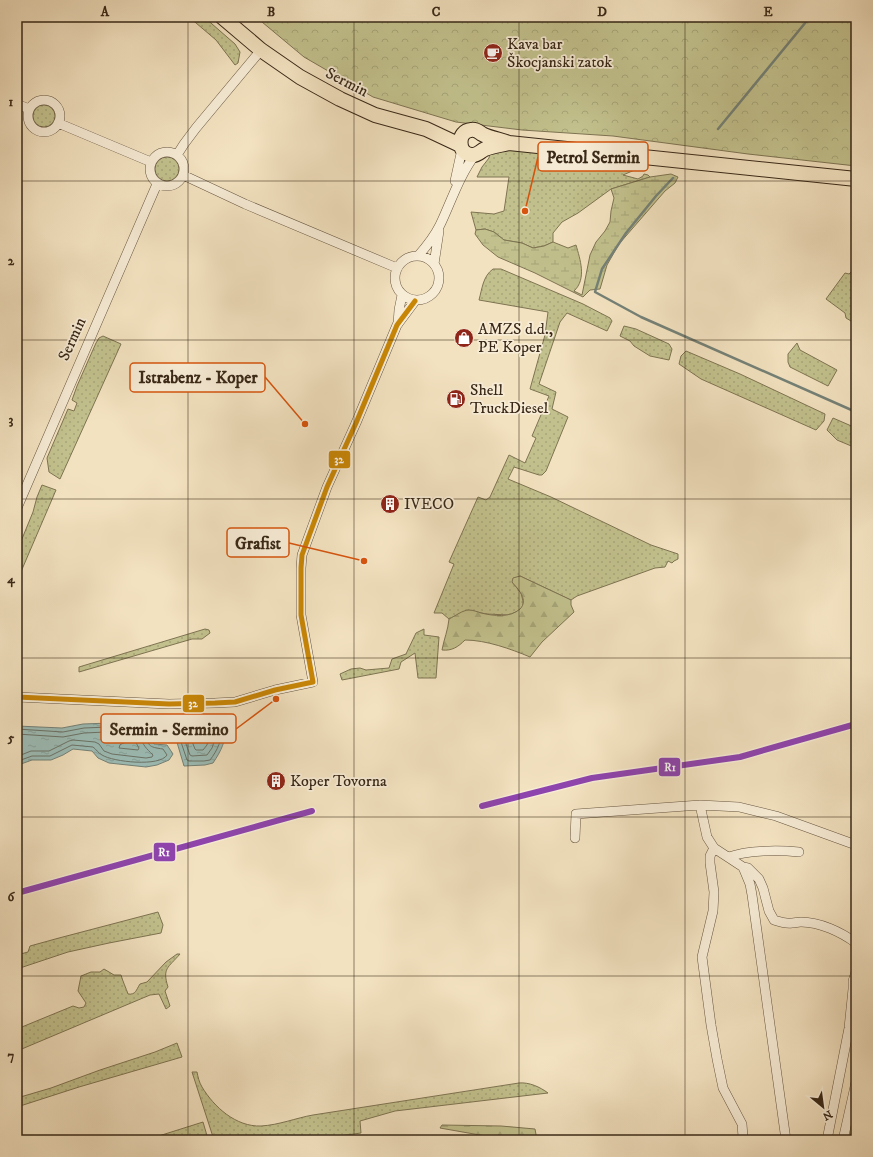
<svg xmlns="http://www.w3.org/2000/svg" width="873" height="1157" font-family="'IM FELL DW Pica',serif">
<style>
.grass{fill:url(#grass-dots);stroke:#7e7452}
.forest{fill:url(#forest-firs);stroke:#7e7452}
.wetland{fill:url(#wetland-marsh);stroke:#7e7452}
.park{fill:url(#park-crowns);stroke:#7e7452}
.water{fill:url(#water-ripples);stroke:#748177}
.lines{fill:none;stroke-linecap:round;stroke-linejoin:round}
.shore{stroke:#6a7267;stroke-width:1}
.stream{stroke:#748177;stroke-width:2.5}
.street-casing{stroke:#685641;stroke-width:10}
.primary-casing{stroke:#392817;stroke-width:16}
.street{stroke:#f7ecd6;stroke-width:9}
.primary{stroke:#f3e2c0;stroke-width:14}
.bus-1-casing{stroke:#f7ecd6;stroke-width:8}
.bus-1{stroke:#c88606;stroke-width:5}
.rail-1-casing{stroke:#f7ecd6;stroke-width:9}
.rail-1{stroke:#8e44ad;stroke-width:6}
.grid{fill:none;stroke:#392817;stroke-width:1;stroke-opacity:0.55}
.labels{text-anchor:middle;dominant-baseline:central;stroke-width:3.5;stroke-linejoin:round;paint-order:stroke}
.poi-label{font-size:16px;fill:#392817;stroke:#f7ecd6;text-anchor:start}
.street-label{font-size:16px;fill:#392817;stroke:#f7ecd6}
.leader{fill:none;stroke:#d6540d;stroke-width:1.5}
.callout-dot{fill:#d6540d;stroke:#f7ecd6;stroke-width:1.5}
.callout{fill:#f7ecd6;stroke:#d6540d;stroke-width:1.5}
.callout-label{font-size:17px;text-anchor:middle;font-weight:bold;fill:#392817}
.line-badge{stroke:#f7ecd6;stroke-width:1.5}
.badge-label{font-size:11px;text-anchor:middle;font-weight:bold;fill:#fff}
.neatline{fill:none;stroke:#392817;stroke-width:1.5}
.grid-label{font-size:13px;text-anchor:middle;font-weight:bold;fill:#392817}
</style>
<defs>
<pattern id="grass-dots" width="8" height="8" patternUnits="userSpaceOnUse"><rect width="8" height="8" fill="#c2c18d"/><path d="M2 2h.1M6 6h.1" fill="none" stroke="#a7a679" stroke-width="1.8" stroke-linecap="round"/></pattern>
<pattern id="forest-firs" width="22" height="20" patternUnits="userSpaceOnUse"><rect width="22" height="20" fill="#c2c18d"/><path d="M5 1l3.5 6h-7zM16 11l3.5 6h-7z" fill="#a7a679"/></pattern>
<pattern id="wetland-marsh" width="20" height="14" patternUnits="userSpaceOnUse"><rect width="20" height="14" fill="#c2c18d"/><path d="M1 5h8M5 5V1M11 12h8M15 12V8" fill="none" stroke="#a7a679"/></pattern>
<pattern id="park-crowns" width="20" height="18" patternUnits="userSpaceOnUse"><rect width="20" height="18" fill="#c2c18d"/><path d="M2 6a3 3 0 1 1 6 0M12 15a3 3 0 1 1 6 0" fill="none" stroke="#a7a679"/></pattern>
<pattern id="water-ripples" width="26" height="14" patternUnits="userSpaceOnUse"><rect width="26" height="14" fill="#9cbdb7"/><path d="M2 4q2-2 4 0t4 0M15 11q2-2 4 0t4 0" fill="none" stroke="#87a29d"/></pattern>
</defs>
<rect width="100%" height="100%" fill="#f3e2c0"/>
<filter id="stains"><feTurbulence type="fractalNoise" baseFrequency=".005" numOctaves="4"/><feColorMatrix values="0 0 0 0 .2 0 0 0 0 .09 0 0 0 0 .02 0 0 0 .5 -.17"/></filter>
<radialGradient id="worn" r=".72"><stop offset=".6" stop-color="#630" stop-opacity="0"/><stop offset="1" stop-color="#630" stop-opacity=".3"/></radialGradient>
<path class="grass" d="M 189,17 L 204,17 L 235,44 L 240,52 L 238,63 L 235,65 L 216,40 Z
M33 116a11 11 0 1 1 22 0a11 11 0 1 1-22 0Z
M 491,148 L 653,162 L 623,175 L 638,179 L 643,176 L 644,174 L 648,175 L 650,177 L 611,189 L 578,213 L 562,222 L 553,233 L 553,242 L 544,246 L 533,248 L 522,243 L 504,240 L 494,232 L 485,229 L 476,230 L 471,212 L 494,214 L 504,211 L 509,177 L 477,177 L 482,167 L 489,158 L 490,150 Z
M155 169a12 12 0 1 1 24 0a12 12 0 1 1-24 0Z
M 493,269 L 501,269 L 583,304 L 610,318 L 612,321 L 607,331 L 567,313 L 560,322 L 539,384 L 556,392 L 552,409 L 568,417 L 546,471 L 542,475 L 539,475 L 514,467 L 508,479 L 551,497 L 651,545 L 678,554 L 678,559 L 674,561 L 672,563 L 668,561 L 665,567 L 655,568 L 577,596 L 571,600 L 520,576 L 512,582 L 521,593 L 523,601 L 523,606 L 518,611 L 509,615 L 486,614 L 468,610 L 449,619 L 442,613 L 434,613 L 454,564 L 449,562 L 478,497 L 486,500 L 490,497 L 509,455 L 525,463 L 536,438 L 532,436 L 549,396 L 530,389 L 545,335 L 548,312 L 479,300 C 482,289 483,276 493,269 Z
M 854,269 L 856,270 L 856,324 L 846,318 L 845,313 L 826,299 L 845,273 L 849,274 Z
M 624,326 L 636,329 L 669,344 L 672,349 L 669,360 L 650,356 L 634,346 L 630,341 L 620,336 Z
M 103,336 L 121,344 L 60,479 L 49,472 L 47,458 L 68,409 L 74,411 L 77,403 L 72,400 L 77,386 L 96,343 L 99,338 Z
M 797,343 L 800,350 L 837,370 L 828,386 L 790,367 L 788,362 L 788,354 Z
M 686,351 L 740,374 L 825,414 L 824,421 L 816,430 L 701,379 L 679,364 L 681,356 Z
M 833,418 L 856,428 L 856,448 L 837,440 L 827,430 Z
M 42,485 L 56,490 L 17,581 L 17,551 L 33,512 L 37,497 Z
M 205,629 L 209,630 L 210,633 L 202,639 L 192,639 L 79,672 L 79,667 Z
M 424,629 L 424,635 L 439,637 L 436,678 L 418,678 L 415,653 L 401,662 L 399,669 L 342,680 L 340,674 L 351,669 L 360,668 L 366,670 L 389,668 L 392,659 L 406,654 L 416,633 Z
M 158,912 L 163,925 L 161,933 L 109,943 L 68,952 L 17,969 L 17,955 L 28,952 L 30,946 L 59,938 Z
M 177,954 L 180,954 C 168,968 162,968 168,987 L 165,991 L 170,1006 L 166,1009 L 159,994 L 150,995 L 17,1051 L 17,1029 L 73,1006 L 79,1008 L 84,1007 L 86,1003 L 78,991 L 81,976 L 91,972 L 100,972 L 104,969 L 114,975 L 121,975 C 123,982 126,988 128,994 C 136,995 136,990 140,984 L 147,982 L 166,962 Z
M 177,1043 L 182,1057 L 79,1087 L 17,1107 L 17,1098 L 51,1088 L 100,1070 L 155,1052 Z
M 192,1072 L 197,1072 C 198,1077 199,1082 202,1087 C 214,1107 236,1127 261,1126 C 279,1125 296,1118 313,1115 L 519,1083 C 529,1082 540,1087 548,1093 L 395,1111 L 360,1121 L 361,1133 L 339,1136 L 324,1140 L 214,1140 Z
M 203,1122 L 208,1139 L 203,1140 L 146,1140 Z"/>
<path class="forest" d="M 520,576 L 571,600 L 571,605 L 574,612 L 542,642 L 530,657 C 511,649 486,640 465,640 C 458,647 452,651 442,650 C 444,639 448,630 449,619 C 455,616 463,610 469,610 C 473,610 478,612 481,613 C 494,616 510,618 520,609 C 529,600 518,589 512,582 L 513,578 Z
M 856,1091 L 856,1140 L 847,1140 Z
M 442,1125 L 501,1126 L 535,1129 L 537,1140 L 495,1140 L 491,1137 L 440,1128 Z"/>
<path class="wetland" d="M 671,174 L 678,177 L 675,183 L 665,191 L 619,244 L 607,265 L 600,289 L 590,290 L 583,297 L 535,273 L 498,257 L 483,245 L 475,234 L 476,230 L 485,229 L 494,232 L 504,240 L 522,243 L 533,248 L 544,246 L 553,242 L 568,248 L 576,245 C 580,259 587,279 574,291 L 582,295 L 590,255 L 596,242 L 605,231 L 610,222 L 611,211 L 614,198 L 611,189 L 650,177 Z"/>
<path class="park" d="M 256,17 L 856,17 L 856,166 L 748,154 L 613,136 L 522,130 L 456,122 L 373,97 L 304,57 Z"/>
<path class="water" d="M 192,719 L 217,720 L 225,725 C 227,740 221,751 213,763 L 205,765 L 184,766 L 176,739 L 180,726 Z
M 110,723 L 118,730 L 127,725 L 148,725 L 150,737 L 154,744 L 167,745 L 173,754 L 169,760 L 157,765 L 146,767 L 109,763 L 98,758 L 92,751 L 73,749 L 63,755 L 51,760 L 32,760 L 21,764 L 17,763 L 17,726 L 62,728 L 83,724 Z"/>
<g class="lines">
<path class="shore" d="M 193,723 L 215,724 L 221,728 C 223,739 217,751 210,760 L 204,761 L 189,761 L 187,760 L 180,739 L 183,729 Z
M 194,728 L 214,729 L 216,731 L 217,733 L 212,748 L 207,755 L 192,756 L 190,755 C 186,743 180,736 194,728 Z
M 17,729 L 63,732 L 84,728 L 108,727 L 115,733 L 118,734 L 129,729 L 143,729 L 145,731 C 148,746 148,747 163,749 L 167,755 C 160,767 113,762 102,755 C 98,753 96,749 93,747 L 72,745 L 50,756 L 32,756 L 21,760 L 17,759
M 17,734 L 63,737 L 84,733 L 106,732 L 113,738 L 118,739 L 121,739 L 130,734 L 139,734 L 140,735 C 143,746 146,748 153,755 L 152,757 L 146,758 L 112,754 L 104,751 L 99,744 L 95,742 L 73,740 L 69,741 L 49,751 L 31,751 L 21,755 L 17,754
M 196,734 L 208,734 L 209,735 L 207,745 L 203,750 L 196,750 L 195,749 L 191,739 L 192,736 Z
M 131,740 L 135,741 L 139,748 L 138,750 L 119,748 L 120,745 Z"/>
<path class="stream" d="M 718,129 L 810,17
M 673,178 L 656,196 L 626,233 L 602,269 L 595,292 L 641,317 L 856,412"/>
<g class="street-casing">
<path id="street" d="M28 116a16 16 0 1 1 32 0a16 16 0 1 1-32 0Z
M 17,104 L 29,109
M 58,123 L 151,162
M150 169a17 17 0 1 1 34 0a17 17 0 1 1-34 0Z
M 177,155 L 184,144 L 196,128 L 261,50
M 183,175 L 245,204 L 397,268
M 455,181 L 462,149
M395 278a22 22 0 1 1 44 0a22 22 0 1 1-44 0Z
M 418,256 C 426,247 434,237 440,225 C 451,202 459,176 475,155
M 434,264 L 439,231
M 398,324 L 399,310 L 402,295
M 17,508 L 157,184
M 17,697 L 169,704 L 215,703 L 235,702 L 275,690 L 313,682 L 301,615 L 301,568 L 302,555 L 327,487 L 356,423 L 397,325 L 415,301
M 700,805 L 707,837 L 714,848 L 743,867 L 748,868 L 759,879 L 763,888 L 769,911 L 774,920 C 780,922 785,924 792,923 C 795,923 798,922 801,922 C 820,922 841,932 856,943
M 575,838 L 576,814 L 700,805 L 739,807 L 776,816 L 856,845
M 714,848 L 710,856 L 710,863 L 714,892 L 713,911 L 702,957 L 711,1025 L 717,1059 L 723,1088 L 742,1124 L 743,1137
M 729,857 C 747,850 779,850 799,852
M 743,867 L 750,884 L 752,895 L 786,1140
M 827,1140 L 849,1028 L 853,989 L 853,981 L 856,972
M 843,1140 L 856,1082"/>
</g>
<g class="primary-casing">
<path id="primary" d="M 222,17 L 261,50 L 300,77 L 340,99 L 375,115 L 426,129 L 460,145
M 509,143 C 501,145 492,146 485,149 C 480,151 478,156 471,155 C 457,153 457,131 471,130 C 476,129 479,132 482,134 C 489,138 502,140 509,143 L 856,179"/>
</g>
<use href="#street" class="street"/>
<use href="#primary" class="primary"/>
<g class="bus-1-casing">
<path id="bus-1" d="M 17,697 L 169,704 L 215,703 L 235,702 L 275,690 L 313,682 L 301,615 L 301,568 L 302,555 L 327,487 L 356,423 L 397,325 L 415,301"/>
</g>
<use href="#bus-1" class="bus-1"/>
<g class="rail-1-casing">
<path id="rail-1" d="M 482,806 L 592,778 L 740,757 L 856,724
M 17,893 L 312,811"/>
</g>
<use href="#rail-1" class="rail-1"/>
</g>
<path class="grid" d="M 188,17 L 188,1140M 354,17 L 354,1140M 519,17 L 519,1140M 685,17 L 685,1140M 17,181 L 856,181M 17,340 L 856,340M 17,499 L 856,499M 17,658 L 856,658M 17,817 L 856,817M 17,976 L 856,976"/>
<defs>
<g id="cafe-disc" transform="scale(1)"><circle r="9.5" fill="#8f2418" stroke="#f7ecd6"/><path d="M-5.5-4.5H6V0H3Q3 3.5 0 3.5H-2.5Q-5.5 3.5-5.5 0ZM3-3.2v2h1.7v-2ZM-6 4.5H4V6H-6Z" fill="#fff"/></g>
<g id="shop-disc" transform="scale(1)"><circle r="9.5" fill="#8f2418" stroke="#f7ecd6"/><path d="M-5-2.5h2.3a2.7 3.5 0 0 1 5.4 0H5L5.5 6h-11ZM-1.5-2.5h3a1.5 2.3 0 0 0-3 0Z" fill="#fff"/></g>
<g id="fuel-disc" transform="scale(1)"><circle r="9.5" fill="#8f2418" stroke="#f7ecd6"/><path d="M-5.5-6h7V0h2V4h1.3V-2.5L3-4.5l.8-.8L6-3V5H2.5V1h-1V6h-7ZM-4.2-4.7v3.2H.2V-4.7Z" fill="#fff"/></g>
<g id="building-disc" transform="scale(1)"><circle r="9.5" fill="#8f2418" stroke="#f7ecd6"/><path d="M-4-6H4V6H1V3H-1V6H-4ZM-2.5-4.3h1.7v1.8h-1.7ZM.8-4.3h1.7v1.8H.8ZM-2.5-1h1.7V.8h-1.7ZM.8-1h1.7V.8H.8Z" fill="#fff"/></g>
</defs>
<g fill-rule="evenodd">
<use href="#cafe-disc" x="493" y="53"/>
<use href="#shop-disc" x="464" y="338"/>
<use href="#fuel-disc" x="456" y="399"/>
<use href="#building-disc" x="390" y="504"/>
<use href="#building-disc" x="276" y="781"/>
</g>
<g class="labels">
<g class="poi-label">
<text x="507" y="44">Kava bar<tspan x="507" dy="18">Škocjanski zatok</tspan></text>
<text x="478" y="329">AMZS d.d.,<tspan x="478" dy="18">PE Koper</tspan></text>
<text x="470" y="390">Shell<tspan x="470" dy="18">TruckDiesel</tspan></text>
<text x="404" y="504">IVECO</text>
<text x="290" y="781">Koper Tovorna</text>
</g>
<g class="street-label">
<text transform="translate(347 82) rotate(27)">Sermin</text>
<text transform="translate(72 339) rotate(-66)">Sermin</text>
</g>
</g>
<path class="leader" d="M525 211L538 157M305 424L265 377M364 561L289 543M276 699L236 729"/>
<g class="callout-dot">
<circle cx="525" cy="211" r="4"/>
<circle cx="305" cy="424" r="4"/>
<circle cx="364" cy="561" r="4"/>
<circle cx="276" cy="699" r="4"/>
</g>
<g class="callout">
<rect x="538" y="142" width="110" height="29" rx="4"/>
<rect x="130" y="363" width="135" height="29" rx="4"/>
<rect x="227" y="528" width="62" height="29" rx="4"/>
<rect x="101" y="714" width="135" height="29" rx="4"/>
</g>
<g class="callout-label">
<text x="593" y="163">Petrol Sermin</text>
<text x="198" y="383">Istrabenz - Koper</text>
<text x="258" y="549">Grafist</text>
<text x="169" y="735">Sermin - Sermino</text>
</g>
<g class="line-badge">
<rect x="328" y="450" width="23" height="19" rx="4" fill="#c88606"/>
<rect x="182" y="694" width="23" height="19" rx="4" fill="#c88606"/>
<rect x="658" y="757" width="23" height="20" rx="4" fill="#8e44ad"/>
<rect x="153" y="842" width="23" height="20" rx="4" fill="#8e44ad"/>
</g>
<g class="badge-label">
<text x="339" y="463">32</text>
<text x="193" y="707">32</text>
<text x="670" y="771">R1</text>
<text x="164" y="856">R1</text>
</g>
<rect width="873" height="1157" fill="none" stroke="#f3e2c0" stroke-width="44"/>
<g transform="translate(823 1107) rotate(151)" stroke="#f7ecd6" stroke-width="3" paint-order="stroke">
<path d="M0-3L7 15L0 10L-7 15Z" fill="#392817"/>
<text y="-6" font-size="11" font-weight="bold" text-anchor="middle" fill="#392817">N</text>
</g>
<rect x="22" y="22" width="829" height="1113" class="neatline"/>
<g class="grid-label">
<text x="105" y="16">A</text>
<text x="271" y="16">B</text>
<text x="436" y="16">C</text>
<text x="602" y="16">D</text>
<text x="768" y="16">E</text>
<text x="11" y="106">1</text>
<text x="11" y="265">2</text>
<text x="11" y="424">3</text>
<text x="11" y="583">4</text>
<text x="11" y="742">5</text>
<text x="11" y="901">6</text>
<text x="11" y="1060">7</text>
</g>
<rect width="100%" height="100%" filter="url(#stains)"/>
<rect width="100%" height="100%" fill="url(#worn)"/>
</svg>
